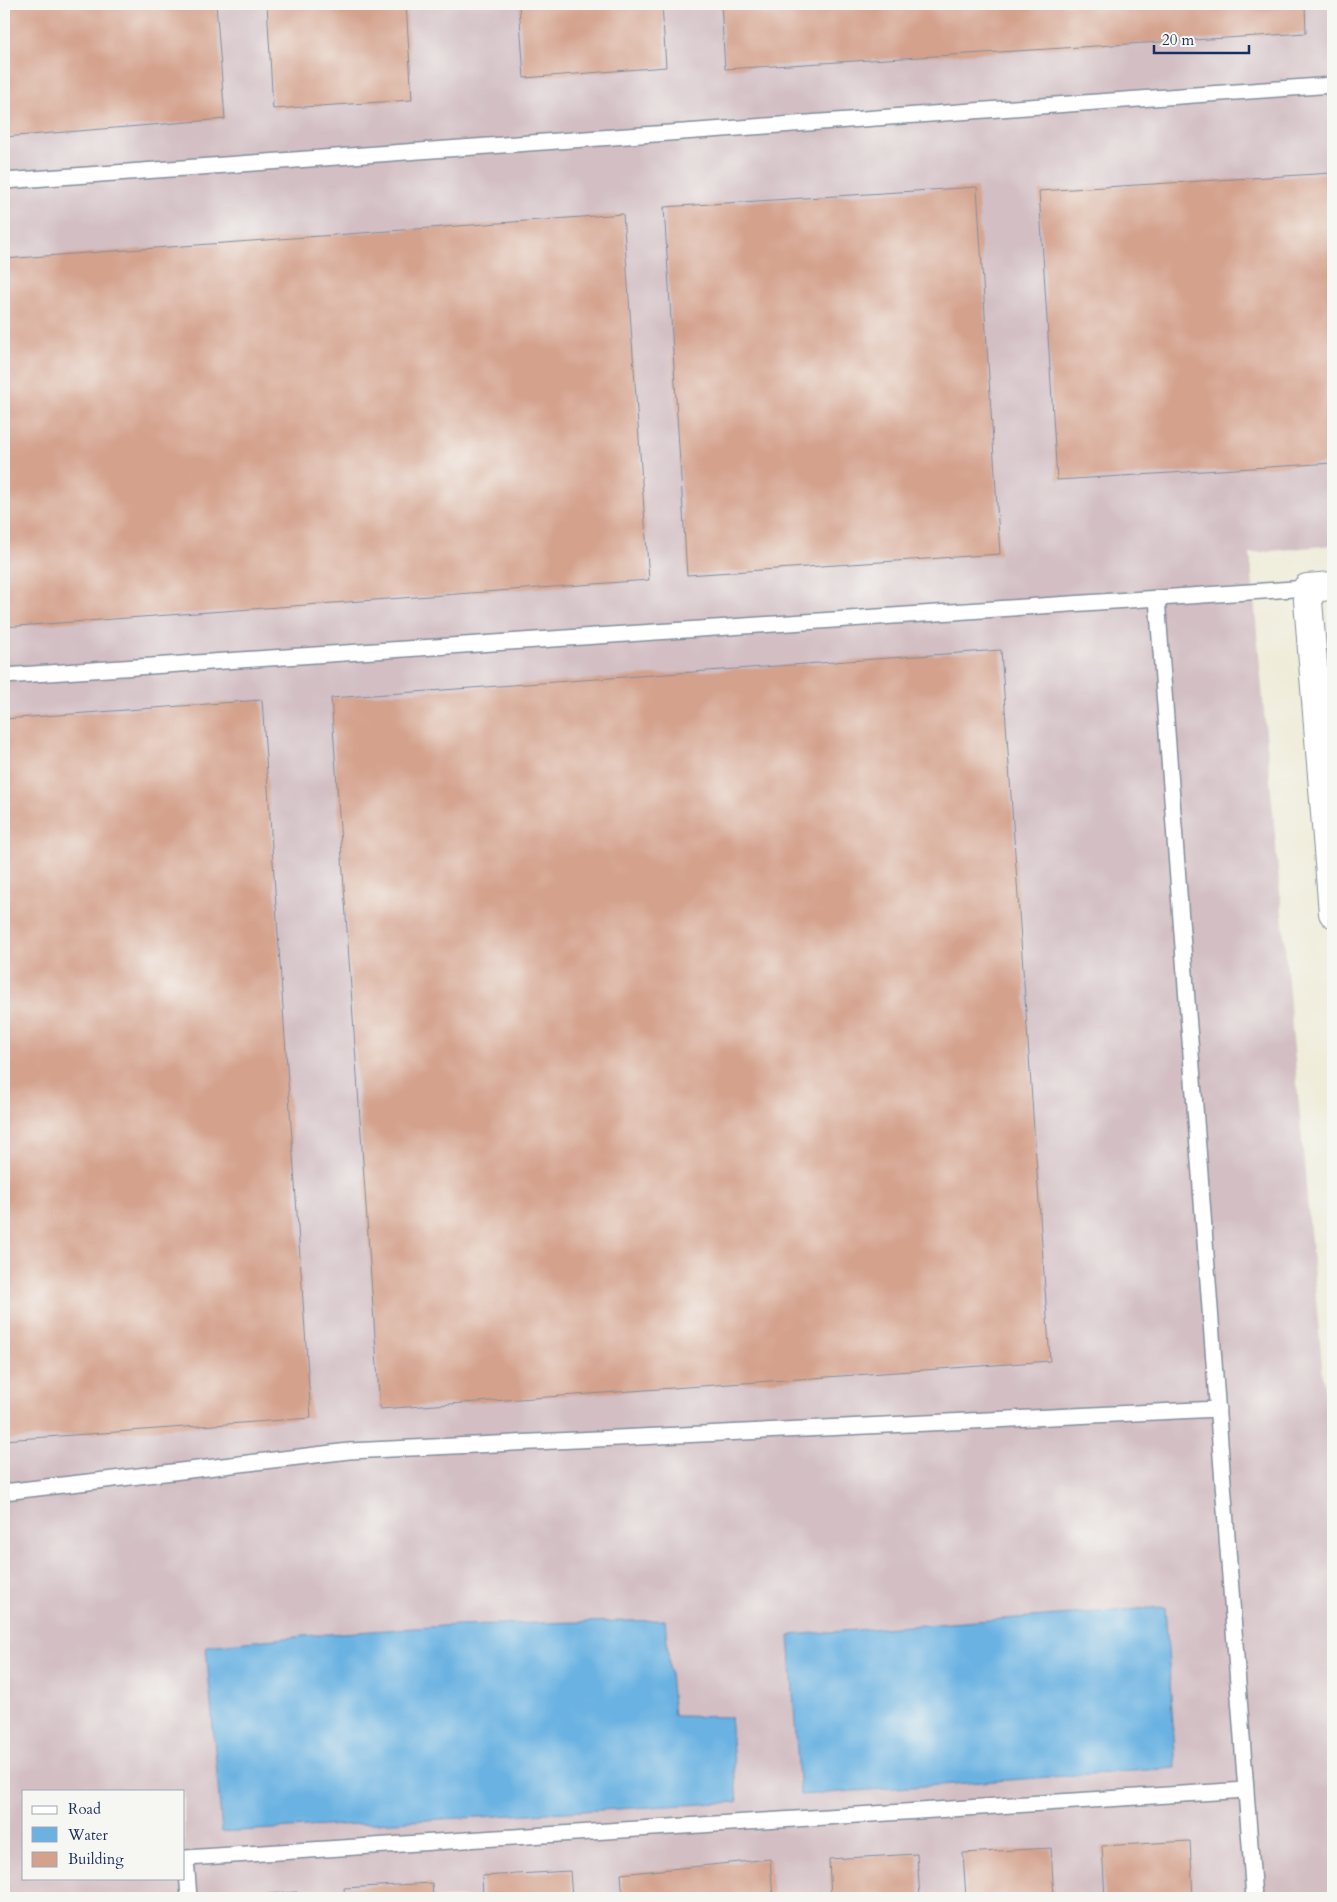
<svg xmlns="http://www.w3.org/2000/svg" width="1337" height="1902" font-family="Cardo,serif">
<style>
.industrial{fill:#d2bec3;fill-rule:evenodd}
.water{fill:#6bb2e2;stroke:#4370a0}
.building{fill:#d4a18c}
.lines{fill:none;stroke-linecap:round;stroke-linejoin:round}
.lane-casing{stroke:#858e9c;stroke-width:18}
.street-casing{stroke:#858e9c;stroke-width:30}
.lane{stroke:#fff;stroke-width:15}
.street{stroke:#fff;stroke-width:28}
</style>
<rect width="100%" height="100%" fill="#f6f6f2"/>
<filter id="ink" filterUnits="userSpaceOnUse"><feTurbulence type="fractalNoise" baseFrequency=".02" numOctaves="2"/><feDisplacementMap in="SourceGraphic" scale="10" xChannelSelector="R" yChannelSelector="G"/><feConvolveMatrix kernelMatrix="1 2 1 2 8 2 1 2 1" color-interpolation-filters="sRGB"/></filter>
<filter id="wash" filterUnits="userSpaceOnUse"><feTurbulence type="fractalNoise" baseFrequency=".0096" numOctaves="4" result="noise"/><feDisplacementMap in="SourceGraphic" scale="20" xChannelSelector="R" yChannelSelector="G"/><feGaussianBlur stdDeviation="1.12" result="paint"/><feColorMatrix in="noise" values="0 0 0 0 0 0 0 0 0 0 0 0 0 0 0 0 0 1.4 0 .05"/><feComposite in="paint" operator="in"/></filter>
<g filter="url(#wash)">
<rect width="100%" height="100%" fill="#efecd9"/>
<path class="industrial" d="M 4,4 L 1330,4 L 1333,51 L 1333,545 L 1250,553 L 1333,1489 L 1333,1898 L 4,1898 ZM 24,1791 L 184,1791 L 184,1878 L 24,1878 Z"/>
<path class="water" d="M 1165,1607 L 1176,1768 L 800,1795 L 789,1635 Z
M 665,1620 L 674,1716 L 730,1717 L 737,1802 L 222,1832 L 206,1646 L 315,1635 L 457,1625 Z"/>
<g id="blocks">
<path class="building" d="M 4,4 L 216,4 L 225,119 L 4,137 Z
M 267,4 L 406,4 L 412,100 L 273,109 Z
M 519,4 L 662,4 L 666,67 L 524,78 Z
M 721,4 L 1305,4 L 1306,33 L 725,69 Z
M 1333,173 L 1333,463 L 1057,480 L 1039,191 Z
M 977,187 L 1000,554 L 687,575 L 664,207 Z
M 623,214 L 649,580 L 4,627 L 4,259 Z
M 1001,650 L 1050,1361 L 380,1409 L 331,698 Z
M 262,700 L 311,1418 L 4,1440 L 4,719 Z
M 1190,1841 L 1193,1898 L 1105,1898 L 1102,1846 Z
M 1051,1848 L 1054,1898 L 966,1898 L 963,1853 Z
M 917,1854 L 920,1898 L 831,1898 L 829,1859 Z
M 770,1859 L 773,1898 L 623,1898 L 621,1874 Z
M 570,1871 L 572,1898 L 483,1898 L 482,1876 Z
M 432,1883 L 433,1898 L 345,1898 L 344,1888 Z
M 297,1892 L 297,1898 L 225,1898 L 225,1897 Z"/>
</g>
</g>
<g filter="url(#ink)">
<use href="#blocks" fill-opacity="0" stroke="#858e9c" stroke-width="1"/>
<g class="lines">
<g class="lane-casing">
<path id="lane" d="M 4,181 L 1333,85
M 1157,598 L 1254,1898
M 4,676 L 1307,588
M 4,1492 L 349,1451 L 1218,1409
M 189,1898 L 186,1858 L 1246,1790"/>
</g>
<g class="street-casing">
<path id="street" d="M 1333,586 L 1307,588 L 1333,913"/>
</g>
<use href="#lane" class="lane"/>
<use href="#street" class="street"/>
</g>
</g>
<rect width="1337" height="1902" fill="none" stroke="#f6f6f2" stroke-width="20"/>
<rect x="22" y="1790" width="162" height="90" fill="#f6f6f2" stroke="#9ea6b7"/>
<rect x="32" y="1806" width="25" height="8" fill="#ffffff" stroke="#9ea6b7"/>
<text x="68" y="1814" font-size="15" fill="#1b2f5e">Road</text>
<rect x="32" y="1827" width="25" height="15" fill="#6bb2e2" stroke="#9ea6b7"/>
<text x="68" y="1840" font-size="15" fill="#1b2f5e">Water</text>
<rect x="32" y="1852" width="25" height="15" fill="#d4a18c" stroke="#9ea6b7"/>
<text x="68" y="1864" font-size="15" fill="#1b2f5e">Building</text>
<path d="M1154 45v8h95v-8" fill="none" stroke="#1b2f5e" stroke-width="2.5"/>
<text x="1162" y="45" font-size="15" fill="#1b2f5e" stroke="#f6f6f2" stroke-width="4" paint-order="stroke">20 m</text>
</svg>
